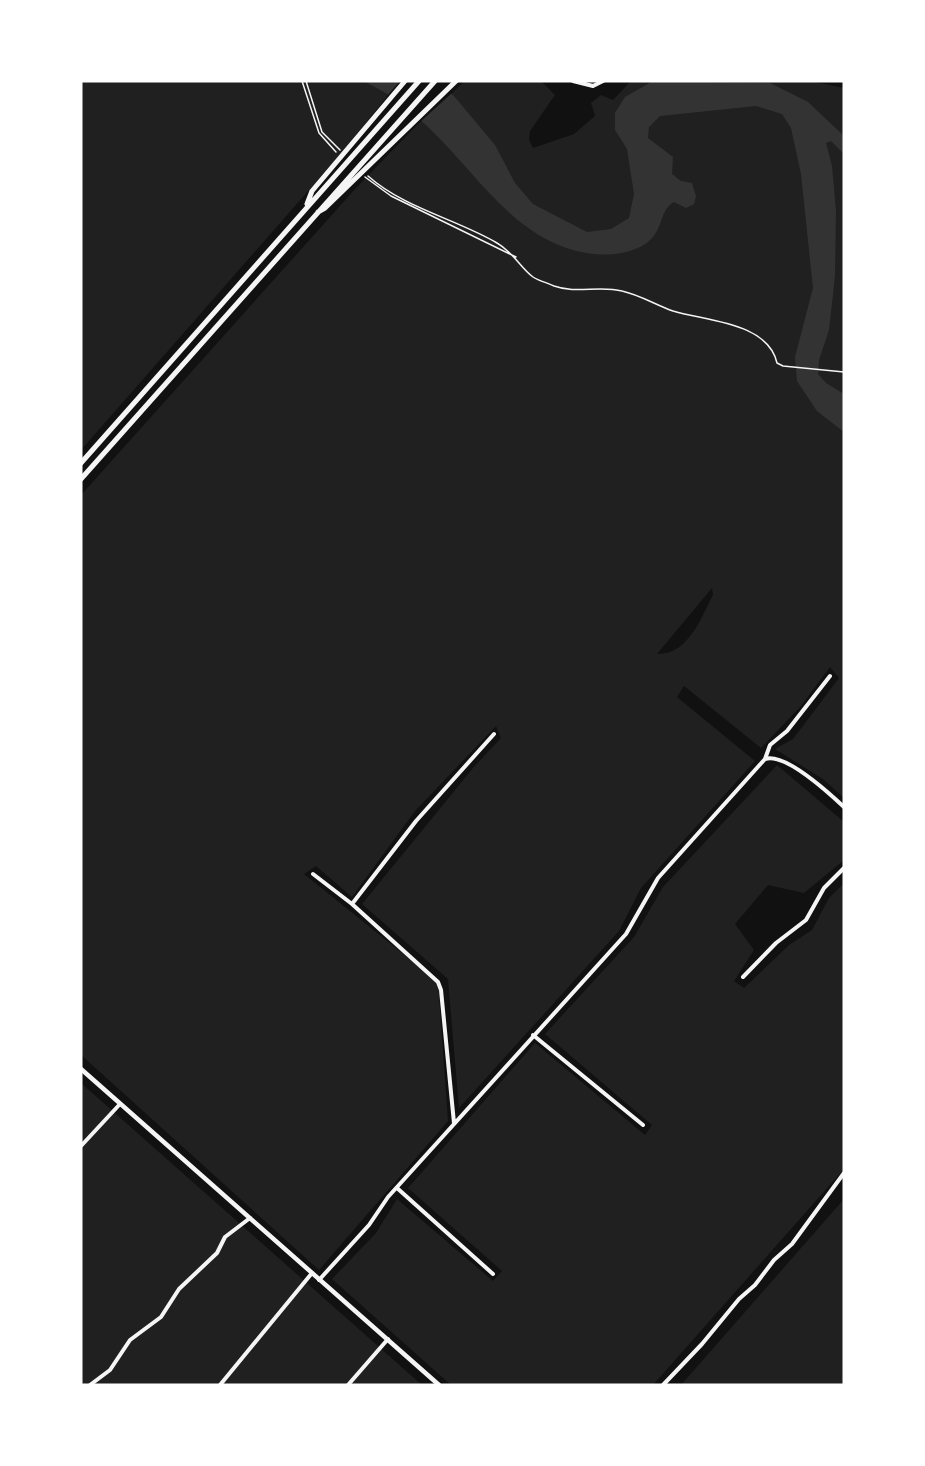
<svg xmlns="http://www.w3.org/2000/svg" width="925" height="1466" font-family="'Public Sans',sans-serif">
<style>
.green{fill:#202020;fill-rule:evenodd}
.water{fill:#333}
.pier{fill:#111}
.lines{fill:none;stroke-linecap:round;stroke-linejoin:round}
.path{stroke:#f5f5f5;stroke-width:1.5}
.minor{stroke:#f5f5f5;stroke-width:4}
.tertiary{stroke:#f5f5f5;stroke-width:4.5}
.primary{stroke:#f5f5f5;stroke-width:5}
</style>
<rect width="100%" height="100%" fill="#111"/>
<path class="green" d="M 81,81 L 400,81 L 337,158 L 81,450 Z
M 465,81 L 541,81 L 555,95 L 530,131 L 529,140 L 533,148 L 574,134 L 595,116 L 591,103 L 601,95 L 613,100 L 631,81 L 810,81 L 844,88 L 844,798 L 823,779 L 775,749 L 793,739 L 839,678 L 830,667 L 801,706 L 761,748 L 684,686 L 677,697 L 755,761 L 641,888 L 619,931 L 459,1108 L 448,979 L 362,904 L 473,768 L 501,738 L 496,726 L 415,811 L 352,897 L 316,866 L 304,874 L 438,982 L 448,1121 L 319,1270 L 81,1055 L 81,495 L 356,188 L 417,125 ZM 712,588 L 713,595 C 701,618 688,655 657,654 Z
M 777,765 L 844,822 L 844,860 L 804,893 L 768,885 L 735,924 L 754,950 L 734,981 L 744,988 L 789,945 L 812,930 L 829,898 L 844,883 L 844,1169 L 653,1385 L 451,1385 L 332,1279 L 376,1233 L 397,1199 L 493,1281 L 502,1271 L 408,1188 L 535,1043 L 645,1135 L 652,1125 L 545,1034 L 634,937 L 663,887 Z
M 81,1083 L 422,1385 L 81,1385 Z
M 844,1199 L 844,1385 L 681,1385 Z"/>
<path class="water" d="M 364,81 L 436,81 L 454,96 L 495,145 L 515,183 L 533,204 L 587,232 L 611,229 L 629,218 L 634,194 L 627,149 L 615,130 L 615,113 L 625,97 L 653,81 L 770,83 L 808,102 L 844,136 L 844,154 L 831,141 L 826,143 L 832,166 L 836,211 L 835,276 L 829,330 L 819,360 L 818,374 L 826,383 L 844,394 L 844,432 L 817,411 L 797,381 L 795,357 L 813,288 L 801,174 L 791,128 L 782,114 L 756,106 L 660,116 L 649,127 L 648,138 L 673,157 L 672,174 L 681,181 L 692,183 L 696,196 L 694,204 L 686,208 L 674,202 C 657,211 666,234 640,247 C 623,255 606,256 587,253 C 515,241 477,173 427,126 C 414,114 399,101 384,92 C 377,88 370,85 364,81 Z"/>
<path class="pier" d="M 400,81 L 441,81 L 453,92 L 419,123 L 386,97 Z"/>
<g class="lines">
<path class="path" d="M 302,81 L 319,133 L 336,152
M 306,81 L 322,132 L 340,150
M 368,176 C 404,208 456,219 497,243 C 514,253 520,267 533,277 C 539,281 548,283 554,286 C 576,294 600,285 622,291 C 640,295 656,305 673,311 C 705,321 768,322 777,363 L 783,366 L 844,372
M 365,177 L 391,196 L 516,257"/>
<path class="minor" d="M 573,81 L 593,86 L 603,81
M 765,759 C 785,752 829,793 844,807
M 313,874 L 352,904 L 438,982 L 441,990 L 454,1123
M 352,904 L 416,821 L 494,734
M 743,977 L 776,943 L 806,920 L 824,888 L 844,868
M 533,1035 L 643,1125
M 81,1146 L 120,1104
M 397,1188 L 493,1274
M 319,1280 L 369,1225 L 388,1197 L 626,934 L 658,878 L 765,759 L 770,745 L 787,731 L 830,676
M 90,1385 L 110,1370 L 130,1340 L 161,1317 L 179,1289 L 217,1253 L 225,1237 L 250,1218
M 220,1385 L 312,1273
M 348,1385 L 388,1339
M 663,1385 L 702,1344 L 739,1299 L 755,1285 L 774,1260 L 792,1244 L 844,1173"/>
<path class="tertiary" d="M 81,1069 L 439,1385"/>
<path class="primary" d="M 307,204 L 312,191 L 405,81
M 318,212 L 325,208 L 456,81
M 81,463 L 419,81
M 81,479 L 435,81"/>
</g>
<rect width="925" height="1466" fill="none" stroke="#ffffff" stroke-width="165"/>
</svg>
